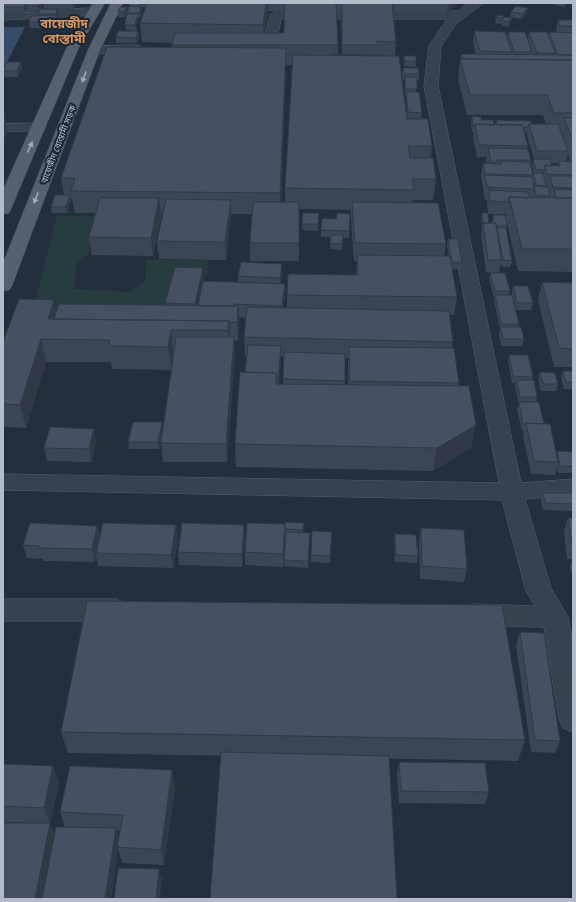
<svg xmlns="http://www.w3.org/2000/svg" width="576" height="902" font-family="Barlow,'Noto Sans Bengali',sans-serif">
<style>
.green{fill:#263c3f}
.water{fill:#394c67}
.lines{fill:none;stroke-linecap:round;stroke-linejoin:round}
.minor-casing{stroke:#565f6c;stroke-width:1}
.primary-casing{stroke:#414a57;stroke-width:1}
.minor{fill:#38414e;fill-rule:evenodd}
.primary{fill:#56606e;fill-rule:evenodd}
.wall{fill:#3b4654;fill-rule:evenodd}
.shaded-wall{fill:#303945}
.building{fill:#455162;stroke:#303945}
.oneway{fill:#a1aab7}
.labels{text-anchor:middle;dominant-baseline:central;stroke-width:4;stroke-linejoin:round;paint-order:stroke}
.far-street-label{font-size:9px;fill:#b4bcc9;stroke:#1d2633}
.far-district-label{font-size:13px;font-weight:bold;fill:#d59563;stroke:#1d2633}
</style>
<rect width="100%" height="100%" fill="#242f3e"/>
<path class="green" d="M 57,216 L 99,216 L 88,254 L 77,264 L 73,289 L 131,292 L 146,280 L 145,260 L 209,260 L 207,275 L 176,280 L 159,318 L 32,316 Z"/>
<path class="water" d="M 3,27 L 25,27 L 3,70 Z"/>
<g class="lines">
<g class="minor-casing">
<path id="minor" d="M 469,3 L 483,3 L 456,24 L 441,46 L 438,86 L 521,483 L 573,479 L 573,495 L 525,499 L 551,588 L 568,617 L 573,644 L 573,732 L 563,728 L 559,719 L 544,627 L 474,626 L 465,622 L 461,615 L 465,608 L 474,604 L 535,606 L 526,591 L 502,500 L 3,490 L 3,474 L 499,483 L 424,86 L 429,46 L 447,19 L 281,19 L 275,49 L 254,50 L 248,46 L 254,42 L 264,42 L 270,15 L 276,11 L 458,11 Z
M 93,8 L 97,9 L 99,12 L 97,15 L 3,20 L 3,12 Z
M 135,45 L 140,46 L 141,49 L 140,52 L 94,54 L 88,50 L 94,46 Z
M 39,123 L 44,124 L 46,127 L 44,130 L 3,132 L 3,124 Z
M 3,599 L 116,599 L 125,603 L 129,610 L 125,617 L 116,621 L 3,621 Z"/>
</g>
<g class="primary-casing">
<path id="primary" d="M 93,3 L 105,3 L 79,47 L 11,209 L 9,213 L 3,214 L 3,190 L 67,47 Z
M 111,3 L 123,3 L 100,50 L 12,286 L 9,290 L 3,291 L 3,263 L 88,50 Z"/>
</g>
<use href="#minor" class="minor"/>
<use href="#primary" class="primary"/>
</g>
<path class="wall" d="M 3,3 L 77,3 L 73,9 L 58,10 L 59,15 L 57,20 L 54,20 L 52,28 L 30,28 L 29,22 L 30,19 L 23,19 L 22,13 L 3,13 ZM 44,5 L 44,9 L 41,9 Z
M 134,3 L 458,3 L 447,13 L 393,11 L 396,42 L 395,56 L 407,119 L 432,146 L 431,158 L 436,179 L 433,200 L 413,200 L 412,203 L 446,244 L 444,256 L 449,256 L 447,245 L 448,239 L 462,263 L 461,269 L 452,269 L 457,297 L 454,315 L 449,315 L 453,342 L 452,348 L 459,383 L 459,386 L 476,425 L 471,448 L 433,471 L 236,467 L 235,444 L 247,356 L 245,356 L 244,337 L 246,318 L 239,317 L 239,324 L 238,341 L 234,340 L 235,356 L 227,462 L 163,462 L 161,443 L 174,353 L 173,353 L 171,370 L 112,369 L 111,362 L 46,362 L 26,428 L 3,427 L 3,342 L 56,312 L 166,305 L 165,303 L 204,281 L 238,282 L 238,276 L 282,264 L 282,276 L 281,284 L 285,284 L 285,297 L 283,307 L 287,307 L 287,295 L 356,275 L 357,261 L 354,261 L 351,220 L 351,210 L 299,209 L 299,261 L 250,261 L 250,243 L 252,214 L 231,214 L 231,218 L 226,260 L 159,259 L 157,241 L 163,214 L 161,214 L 161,216 L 153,256 L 92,255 L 89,237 L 96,213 L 75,213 L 72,199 L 70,199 L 71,202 L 67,213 L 52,213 L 51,207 L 64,195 L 61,178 L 172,47 L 172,43 L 142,42 L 140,23 L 146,7 L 142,7 L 142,12 L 140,18 L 138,18 L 136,31 L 126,30 L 125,25 L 127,15 L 127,13 L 125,17 L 118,17 L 118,12 L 127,12 L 129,6 ZM 268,11 L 285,11 L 284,33 L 265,33 ZM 336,13 L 341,13 L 342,54 L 338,54 L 338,45 ZM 286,65 L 292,65 L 285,188 L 285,202 L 281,202 ZM 281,356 L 284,357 L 283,384 L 279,384 ZM 345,358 L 348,358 L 348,385 L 345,385 Z
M 548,3 L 569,3 L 564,7 Z
M 511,12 L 527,14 L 522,19 L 510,17 Z
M 504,16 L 504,18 L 511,23 L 508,27 L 502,26 L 502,23 L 501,24 L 495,23 L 496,17 Z
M 558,20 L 573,20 L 573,272 L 518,271 L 507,223 L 507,226 L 506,231 L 512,261 L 510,267 L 502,267 L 501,262 L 499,273 L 510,291 L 509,295 L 512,295 L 512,292 L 513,286 L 533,303 L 531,310 L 516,310 L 513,298 L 519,324 L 518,327 L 524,339 L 522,346 L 501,346 L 499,334 L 500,329 L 494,301 L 495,298 L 494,298 L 489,279 L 490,273 L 491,273 L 486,272 L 481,235 L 482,230 L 481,219 L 482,213 L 489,223 L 492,223 L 492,221 L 493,215 L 506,218 L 506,214 L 488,214 L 487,203 L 487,200 L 485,200 L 481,175 L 483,163 L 487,163 L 486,160 L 487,157 L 477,157 L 473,136 L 474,132 L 472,132 L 471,122 L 472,116 L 494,125 L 495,125 L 496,120 L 532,124 L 546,124 L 543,115 L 467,115 L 458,79 L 460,59 L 461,54 L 476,54 L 473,42 L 474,31 L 507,37 L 508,32 L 528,40 L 529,32 L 548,37 L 549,32 L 557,32 L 556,30 ZM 524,133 L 527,133 L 527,136 L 534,159 L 533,159 L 532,165 L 534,173 L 533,173 L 533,175 L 531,164 L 531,160 L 527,149 L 528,146 ZM 568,153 L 570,161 L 566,161 ZM 551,163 L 558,163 L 558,166 L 552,166 Z
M 138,31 L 139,37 L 137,43 L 116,43 L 116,37 Z
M 404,56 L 416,61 L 416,67 L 404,66 Z
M 22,67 L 18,77 L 5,77 L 3,71 Z
M 403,68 L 419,74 L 419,80 L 417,80 L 416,92 L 422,113 L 421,119 L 407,118 L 406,95 L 405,95 L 405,80 L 403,80 L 402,73 Z
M 319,213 L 318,231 L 302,230 L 302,224 Z
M 350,214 L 349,238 L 343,238 L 342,250 L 330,249 L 331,237 L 321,237 L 321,230 L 336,219 Z
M 542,282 L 573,283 L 573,367 L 554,367 L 538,300 Z
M 509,355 L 533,377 L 532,380 L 537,397 L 536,402 L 557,453 L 557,451 L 573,452 L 573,473 L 558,473 L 557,467 L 555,475 L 531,474 L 523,436 L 524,431 L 522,431 L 517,409 L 519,403 L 515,387 L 516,383 L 512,383 L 508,361 Z
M 563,371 L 573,371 L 573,389 L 564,389 L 561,378 Z
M 540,372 L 558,384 L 556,391 L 541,391 L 538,379 Z
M 162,422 L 163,429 L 159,449 L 129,449 L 128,442 Z
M 96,442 L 91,462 L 47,461 L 44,448 Z
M 543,493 L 573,493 L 573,511 L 543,510 L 541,500 Z
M 568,518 L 573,518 L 573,559 L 567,559 L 564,531 Z
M 304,523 L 303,533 L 310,540 L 308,568 L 284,566 L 284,560 L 286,536 L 285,536 L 283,567 L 245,565 L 245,552 L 285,524 Z
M 176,525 L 178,538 L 173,568 L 98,566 L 96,556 L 95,562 L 43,561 L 42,559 L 27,558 L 23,545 L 97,526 L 100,536 Z
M 421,528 L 467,569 L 464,582 L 420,579 L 419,541 Z
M 332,532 L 330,563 L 311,562 L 311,555 Z
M 395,534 L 418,556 L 417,563 L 395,562 L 394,541 Z
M 245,538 L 242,567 L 179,565 L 178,552 Z
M 573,559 L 573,577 L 570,567 Z
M 520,632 L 560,741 L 555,753 L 531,752 L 516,645 Z
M 61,732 L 525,740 L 518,761 L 68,753 Z
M 399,762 L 489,792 L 485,804 L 399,803 L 397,774 Z
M 3,764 L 53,766 L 59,783 L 50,824 L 54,836 L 65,827 L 60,812 L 172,770 L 175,787 L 164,865 L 122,863 L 118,849 L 111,899 L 3,899 L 30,823 L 3,822 ZM 116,830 L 120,831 L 119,838 Z"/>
<path class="shaded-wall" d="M 26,3 L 30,3 L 26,6 L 27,9 L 25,13 L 24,7 Z
M 40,3 L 43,3 L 44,5 L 39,12 L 38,6 Z
M 72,3 L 77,3 L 73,9 Z
M 141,3 L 142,12 L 140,18 L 139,13 L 141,8 L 140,6 Z
M 266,3 L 268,3 L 268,14 L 264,44 L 263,25 Z
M 448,3 L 458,3 L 447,13 Z
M 565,3 L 569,3 L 564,7 Z
M 127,7 L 127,12 L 125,17 L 124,12 Z
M 528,8 L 527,14 L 522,19 L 523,14 Z
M 58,9 L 59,15 L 57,20 L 56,14 Z
M 138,14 L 138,19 L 136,31 L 135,25 Z
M 54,15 L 54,21 L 52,28 L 51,22 Z
M 504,16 L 504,21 L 502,20 L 502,23 L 501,24 L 502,18 Z
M 512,18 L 511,23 L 508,27 L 509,22 Z
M 138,31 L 139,37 L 137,43 L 136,38 Z
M 286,48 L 286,67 L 280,215 L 280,193 Z
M 21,62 L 22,67 L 18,77 L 17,71 Z
M 4,114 L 8,131 L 3,141 L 3,116 Z
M 70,195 L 71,202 L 67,213 L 66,207 Z
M 159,198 L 161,216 L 153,256 L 151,238 Z
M 231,200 L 231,218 L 226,260 L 225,242 Z
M 282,264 L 282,276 L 280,290 L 280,278 Z
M 203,268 L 204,281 L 196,317 L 195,304 Z
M 285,284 L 285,297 L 282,319 L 282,306 Z
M 54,300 L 58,320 L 48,319 Z
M 238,306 L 239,324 L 238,341 L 237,322 Z
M 229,321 L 230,344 L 230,353 L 228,330 Z
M 171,330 L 173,353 L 171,370 L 168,347 Z
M 234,337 L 235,356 L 227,462 L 226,444 Z
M 41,339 L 46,362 L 26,428 L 20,405 Z
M 281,346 L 281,359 L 278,392 L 278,379 Z
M 162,422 L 163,429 L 159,449 L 158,442 Z
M 476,425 L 471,448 L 433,471 L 437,448 Z
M 94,429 L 96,442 L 91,462 L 89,449 Z
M 285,524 L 285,537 L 283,567 L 283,554 Z
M 176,525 L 178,538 L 173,568 L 171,555 Z
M 244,525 L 245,538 L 242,567 L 242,554 Z
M 97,526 L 100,539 L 96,553 L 96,556 L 95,562 L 92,549 Z
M 53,766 L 59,783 L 50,824 L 44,808 Z
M 172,770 L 175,787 L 164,865 L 161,850 Z
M 50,823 L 56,839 L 45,899 L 35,899 Z
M 116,828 L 119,840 L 117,847 L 118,849 L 111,899 L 105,899 Z
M 159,869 L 162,879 L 160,899 L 156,899 Z"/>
<path class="building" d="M 3,3 L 26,3 L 24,7 L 3,7 Z
M 28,3 L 40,3 L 38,6 L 26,6 Z
M 130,3 L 141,3 L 140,6 L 129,6 Z
M 147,3 L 266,3 L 263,25 L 140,23 Z
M 285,3 L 336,3 L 338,45 L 172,45 L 175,33 L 284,33 Z
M 342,3 L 392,3 L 396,42 L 377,41 L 377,45 L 342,45 Z
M 129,6 L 141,7 L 139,13 L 127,13 Z
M 516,6 L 528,8 L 523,14 L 511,12 Z
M 120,7 L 127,7 L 124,12 L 118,12 Z
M 40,9 L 58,9 L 56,14 L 38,14 Z
M 22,11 L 38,11 L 37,13 L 22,14 Z
M 127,14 L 138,14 L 135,25 L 125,25 Z
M 54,15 L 51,22 L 29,22 L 31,16 Z
M 499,15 L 504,16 L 502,18 L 496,17 Z
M 505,17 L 512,18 L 509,22 L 502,20 Z
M 558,20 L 573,20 L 573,26 L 560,26 Z
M 118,31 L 138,31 L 136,38 L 116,37 Z
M 474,31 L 505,32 L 512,52 L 480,51 Z
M 508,32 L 525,32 L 532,52 L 514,52 Z
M 529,32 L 547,32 L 555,53 L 537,53 Z
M 549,32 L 573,33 L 573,55 L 558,55 Z
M 107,47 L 286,48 L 280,193 L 71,191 L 75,178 L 61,178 Z
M 331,54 L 380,55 L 380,56 L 331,55 Z
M 461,54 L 573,55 L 573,60 L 463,59 Z
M 293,55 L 399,56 L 407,119 L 428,119 L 432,146 L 408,146 L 410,158 L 433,158 L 436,179 L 412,179 L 414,190 L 285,188 Z
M 404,56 L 416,56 L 416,61 L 405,61 Z
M 460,59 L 573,60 L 573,113 L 554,113 L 547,95 L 470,95 Z
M 7,62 L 21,62 L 17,71 L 3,71 Z
M 403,68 L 418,68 L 419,74 L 404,74 Z
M 405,77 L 417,77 L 417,89 L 405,89 Z
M 406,92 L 419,92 L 422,113 L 408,112 Z
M 472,116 L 481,117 L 481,120 L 493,120 L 494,125 L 475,124 L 475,126 L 473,126 Z
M 564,118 L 573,118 L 573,141 Z
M 496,120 L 531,121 L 532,124 L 529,124 L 528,127 L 523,127 L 522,125 L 497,125 Z
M 475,124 L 522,125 L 528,146 L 479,145 Z
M 529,124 L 558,124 L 568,151 L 537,151 Z
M 488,148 L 528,149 L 531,160 L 497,160 L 497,162 L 491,162 Z
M 533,159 L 550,159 L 552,166 L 545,165 L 545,170 L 536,170 Z
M 502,161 L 530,162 L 533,175 L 485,174 L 483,163 L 502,164 Z
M 559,161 L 573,162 L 573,175 L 547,174 L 545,165 L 560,166 Z
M 533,173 L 543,173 L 546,186 L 536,185 Z
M 485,175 L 532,177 L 534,189 L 487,187 Z
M 550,176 L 573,176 L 573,188 L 553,187 Z
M 534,186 L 548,187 L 550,196 L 536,195 Z
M 554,189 L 573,190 L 573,198 L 556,198 Z
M 489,190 L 528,192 L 529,198 L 509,197 L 509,202 L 490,201 Z
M 55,195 L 70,195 L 66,207 L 51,207 Z
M 509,197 L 573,198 L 573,249 L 522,249 Z
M 100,198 L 159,198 L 151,238 L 89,237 Z
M 166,199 L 231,200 L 225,242 L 157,241 Z
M 253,202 L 299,202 L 299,243 L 250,243 Z
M 352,202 L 438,203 L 446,244 L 355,243 Z
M 303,213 L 319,213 L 318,224 L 302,224 Z
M 337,213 L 350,214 L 349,231 L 321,230 L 322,218 L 336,219 Z
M 482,213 L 488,213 L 489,223 L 483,223 L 483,224 Z
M 493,215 L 505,215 L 507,226 L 496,226 L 496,223 L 494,223 Z
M 483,223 L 496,223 L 501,260 L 488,260 Z
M 497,228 L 506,228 L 512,261 L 503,260 Z
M 331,235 L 343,235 L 342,244 L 330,243 Z
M 448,239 L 458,239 L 462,263 L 452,262 Z
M 357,255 L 450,256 L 457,297 L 287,295 L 288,274 L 358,275 Z
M 241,262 L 282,264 L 280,278 L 238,276 Z
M 175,267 L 203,268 L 195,304 L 165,303 Z
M 490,273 L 505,273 L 510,291 L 495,291 Z
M 203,281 L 285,284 L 282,306 L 234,304 L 234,306 L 198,306 Z
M 542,282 L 573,283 L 573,349 L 559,348 Z
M 513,286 L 528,286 L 533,303 L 517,303 Z
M 495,295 L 512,295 L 519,324 L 501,324 Z
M 19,299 L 54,300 L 48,319 L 229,321 L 228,330 L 171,330 L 168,347 L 109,346 L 110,340 L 41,339 L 20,405 L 3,404 L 3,342 Z
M 59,304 L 238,306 L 237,322 L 229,322 L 229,321 L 54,319 Z
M 247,307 L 449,311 L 453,342 L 244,337 Z
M 500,327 L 521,327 L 524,339 L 503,339 Z
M 176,337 L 234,337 L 226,444 L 161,443 Z
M 248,345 L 281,346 L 278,379 L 276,379 L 276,373 L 245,372 Z
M 349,347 L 454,348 L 459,383 L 350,381 Z
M 284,352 L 345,354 L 345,381 L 283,379 Z
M 509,355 L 528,355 L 533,377 L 513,376 Z
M 563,371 L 573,371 L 573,382 L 566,382 Z
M 240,372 L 276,373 L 276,384 L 469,386 L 476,425 L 437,448 L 235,444 Z
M 540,372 L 555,373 L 558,384 L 543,384 Z
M 517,380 L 534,380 L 537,397 L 520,397 Z
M 519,402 L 539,402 L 544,424 L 526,423 L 526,424 L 523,424 Z
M 133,422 L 162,422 L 158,442 L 128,442 Z
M 526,423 L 550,424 L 558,462 L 534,461 Z
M 50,427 L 94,429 L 89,449 L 44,448 Z
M 557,451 L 573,452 L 573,466 L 560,466 Z
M 543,493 L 573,493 L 573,504 L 545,503 Z
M 568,518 L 573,518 L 573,546 L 572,546 Z
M 285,522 L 304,523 L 303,530 L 285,529 Z
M 30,523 L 97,526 L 92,549 L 39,548 L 39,546 L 23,545 Z
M 103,523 L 176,525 L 171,555 L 96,553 Z
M 182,523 L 244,525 L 242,554 L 178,552 Z
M 247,523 L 285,524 L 283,554 L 245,552 Z
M 421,528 L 464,530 L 467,569 L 422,566 Z
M 312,531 L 332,532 L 330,556 L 311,555 Z
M 286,532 L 310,533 L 308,561 L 284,560 Z
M 395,534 L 416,535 L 418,556 L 396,555 Z
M 87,601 L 502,605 L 525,740 L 61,732 Z
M 520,632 L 544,633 L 560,741 L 535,740 Z
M 221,752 L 389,756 L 397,899 L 210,899 Z
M 399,762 L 485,763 L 489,792 L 401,791 Z
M 3,764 L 53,766 L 44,808 L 3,806 Z
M 70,766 L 172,770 L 161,850 L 117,847 L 123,815 L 60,812 Z
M 3,823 L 50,823 L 35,899 L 3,899 Z
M 56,827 L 116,828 L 105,899 L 42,899 Z
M 118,868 L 159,869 L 156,899 L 114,899 Z"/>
<defs><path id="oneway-solid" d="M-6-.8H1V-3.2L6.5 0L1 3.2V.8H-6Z"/></defs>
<g class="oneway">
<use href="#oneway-solid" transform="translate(84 77) rotate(111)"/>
<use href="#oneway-solid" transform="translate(30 147) rotate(-66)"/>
<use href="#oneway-solid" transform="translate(36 198) rotate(111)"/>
</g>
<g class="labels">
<g class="far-street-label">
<text transform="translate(58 144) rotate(-69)">বায়েজীদ বোস্তামী সড়ক</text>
</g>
<g class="far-district-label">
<text x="64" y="23">বায়েজীদ<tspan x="64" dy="15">বোস্তামী</tspan></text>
</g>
</g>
<rect width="576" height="902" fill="none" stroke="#b4bcc9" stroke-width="8"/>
</svg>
